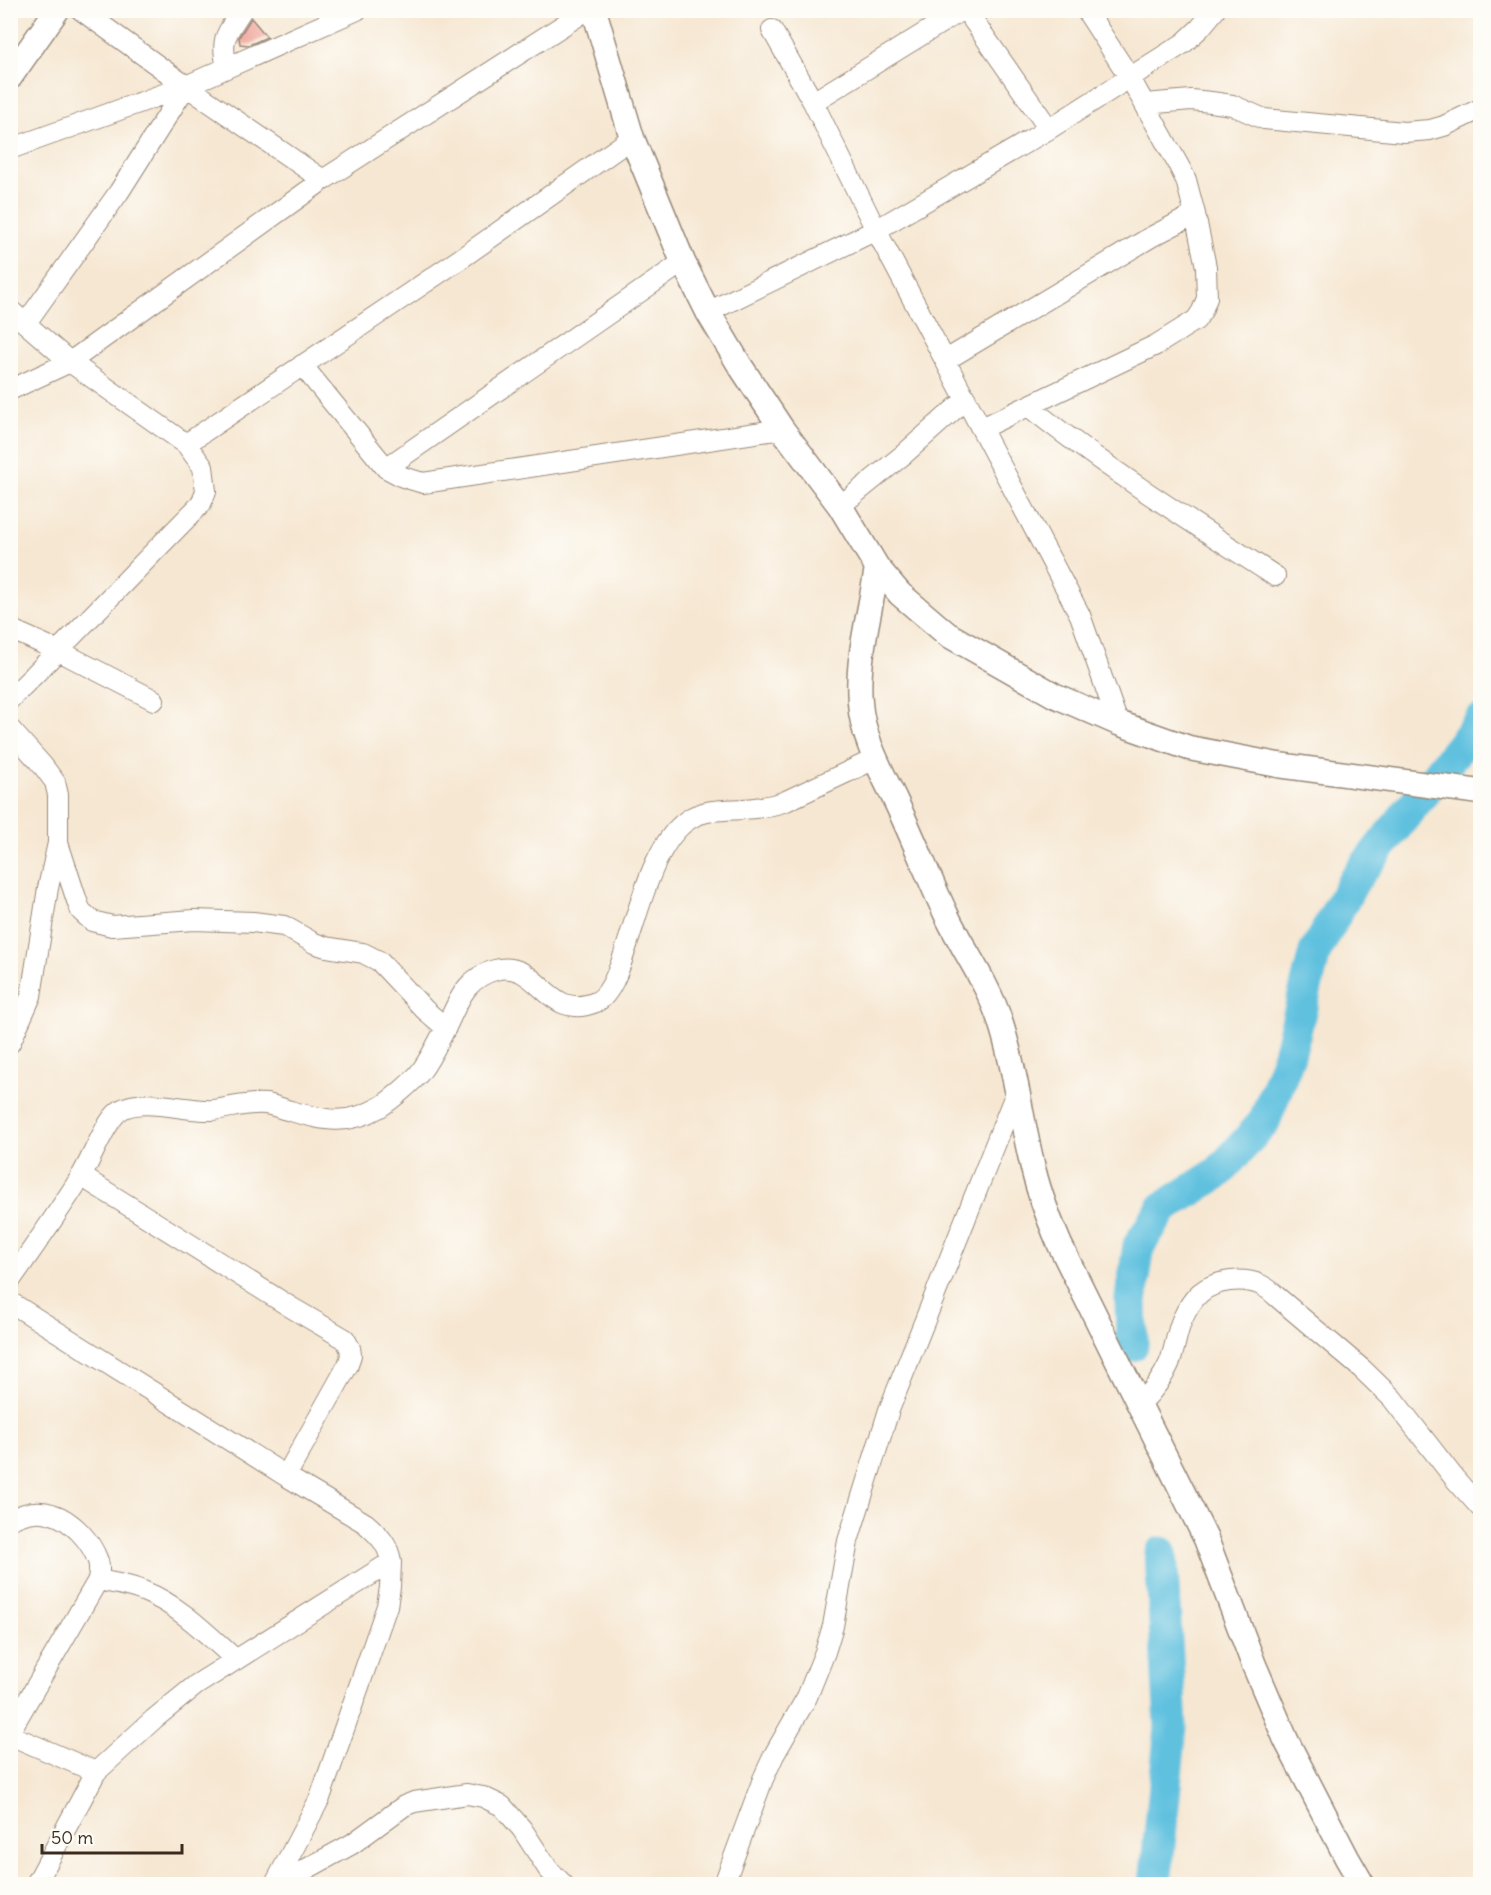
<svg xmlns="http://www.w3.org/2000/svg" width="1491" height="1895" font-family="Delius,sans-serif">
<style>
.lines{fill:none;stroke-linecap:round;stroke-linejoin:round}
.river{stroke:#61c1df;stroke-width:33}
.building{fill:#ee9d93}
.minor-casing{stroke:#988878;stroke-width:22}
.tertiary-casing{stroke:#988878;stroke-width:27}
.minor{stroke:#fff;stroke-width:20}
.tertiary{stroke:#fff;stroke-width:24}
</style>
<rect width="100%" height="100%" fill="#fdfcf7"/>
<filter id="ink" filterUnits="userSpaceOnUse"><feTurbulence type="fractalNoise" baseFrequency=".0167" numOctaves="2"/><feDisplacementMap in="SourceGraphic" scale="12" xChannelSelector="R" yChannelSelector="G"/><feConvolveMatrix kernelMatrix="1 2 1 2 8 2 1 2 1" color-interpolation-filters="sRGB"/></filter>
<filter id="wash" filterUnits="userSpaceOnUse"><feTurbulence type="fractalNoise" baseFrequency=".008" numOctaves="4" result="noise"/><feDisplacementMap in="SourceGraphic" scale="24" xChannelSelector="R" yChannelSelector="G"/><feGaussianBlur stdDeviation="1.35" result="paint"/><feColorMatrix in="noise" values="0 0 0 0 0 0 0 0 0 0 0 0 0 0 0 0 0 1.4 0 .05"/><feComposite in="paint" operator="in"/></filter>
<g filter="url(#wash)">
<rect width="100%" height="100%" fill="#f6e7d2"/>
<g class="lines">
<path class="river" d="M 1132,1345 L 1131,1298 L 1139,1245 L 1163,1208 L 1218,1173 L 1264,1122 L 1289,1055 L 1315,952 L 1354,880 L 1480,721
M 1155,1884 L 1171,1727 L 1161,1553"/>
</g>
<g id="blocks">
<path class="building" d="M 251,18 L 267,37 L 249,45 L 240,44 L 239,37 Z"/>
</g>
</g>
<g filter="url(#ink)">
<use href="#blocks" fill-opacity="0" stroke="#988878" stroke-width="1.5"/>
<g class="lines">
<g class="minor-casing">
<path id="minor" d="M 81,10 L 186,86 L 323,180
M 966,10 L 1049,129
M 772,30 L 813,102 L 876,230 L 1080,615 L 1118,723
M 227,67 C 220,39 226,34 242,10
M 813,102 L 962,10
M 1145,104 L 1191,100 L 1211,102 L 1232,105 L 1264,119 L 1404,132 L 1430,130 L 1444,126 L 1480,109
M 10,149 L 186,86 L 357,10
M 10,310 L 70,362 L 186,444 L 203,467 L 206,491 L 201,504 C 137,568 75,635 10,699
M 708,312 L 876,230 L 1049,129 L 1184,43 L 1200,28 L 1215,10
M 26,323 L 119,192 L 186,86
M 946,360 L 1151,237 L 1195,214 L 1186,180 L 1179,166 L 1130,78 L 1086,10
M 302,365 L 386,468 L 403,477 L 423,483 L 782,429
M 10,390 L 70,362 L 323,180 L 587,10
M 1028,406 L 1156,345 L 1196,320 L 1202,311 L 1207,298 L 1206,267 L 1195,214
M 982,428 L 1028,406 C 1106,468 1191,522 1275,576
M 186,444 L 463,257 L 632,138
M 386,468 L 683,262
M 840,506 L 903,455 L 966,399
M 10,629 L 59,651 L 154,700
M 10,729 L 43,766 L 55,782 L 58,795 L 58,843 L 78,904 L 81,911 L 92,921 L 112,926 L 194,920 L 253,922 L 284,926 L 314,943 L 326,947 L 363,953 L 379,961 L 425,1010 L 446,1028
M 10,1043 L 31,996 L 48,888 L 58,843
M 81,1176 L 292,1308 L 345,1339 L 350,1348 L 351,1355 L 348,1365 L 286,1476
M 10,1281 C 34,1247 58,1213 80,1178 C 91,1161 104,1124 118,1112 C 137,1095 188,1112 213,1110 C 231,1108 248,1102 266,1104 C 273,1105 280,1108 287,1110 C 324,1120 345,1127 380,1107 C 390,1101 414,1081 421,1071 C 430,1059 438,1043 445,1029 C 458,1004 463,979 495,970 C 540,958 545,1023 596,1002 C 631,987 636,850 691,818 C 706,809 726,810 743,809 C 758,808 772,806 786,801 L 875,759
M 10,1302 L 286,1476 L 365,1523 C 378,1534 389,1545 391,1562 L 196,1685 L 154,1719 L 96,1772 L 36,1884
M 1140,1404 C 1152,1392 1162,1380 1169,1364 C 1175,1350 1176,1334 1182,1320 C 1186,1311 1192,1300 1200,1293 C 1215,1280 1243,1277 1261,1285 C 1267,1288 1272,1292 1276,1296 L 1362,1369 L 1392,1398 L 1455,1479 L 1480,1507
M 10,1520 C 23,1513 38,1509 52,1514 C 72,1520 91,1541 98,1561 C 100,1567 99,1574 98,1580 L 10,1731
M 98,1580 C 113,1583 129,1585 143,1591 C 179,1605 208,1635 236,1660
M 10,1735 L 96,1772
M 275,1884 L 320,1798 L 387,1606 L 390,1587 L 391,1562
M 279,1884 L 352,1844 L 404,1806 L 414,1802 L 467,1794 L 483,1797 L 502,1806 L 522,1829 L 548,1869 L 563,1884
M 724,1884 L 763,1779 L 774,1755 L 807,1697 L 825,1652 L 833,1626 L 848,1541 L 889,1410 L 1017,1090"/>
</g>
<g class="tertiary-casing">
<path id="tertiary" d="M 594,10 L 632,138 L 683,262 L 708,312 L 739,364 L 782,429 L 840,506 L 877,567 L 900,594 L 947,634 L 1054,695 L 1118,723 L 1189,748 L 1278,765 L 1480,792
M 10,77 L 57,10
M 877,567 C 871,610 856,659 860,702 C 862,738 882,772 897,804 C 914,840 928,876 945,912 C 962,949 988,983 1000,1021 C 1015,1066 1020,1113 1031,1159 C 1037,1189 1048,1217 1060,1245 L 1206,1539 L 1254,1665 L 1286,1740 L 1347,1858 L 1362,1884"/>
</g>
<use href="#minor" class="minor"/>
<use href="#tertiary" class="tertiary"/>
</g>
</g>
<rect width="1491" height="1895" fill="none" stroke="#fdfcf7" stroke-width="36"/>
<path d="M42 1844v9h140v-9" fill="none" stroke="#3b2a1e" stroke-width="3"/>
<text x="51" y="1844" font-size="18" fill="#3b2a1e" stroke="#fdfcf7" stroke-width="4.5" paint-order="stroke">50 m</text>
</svg>
